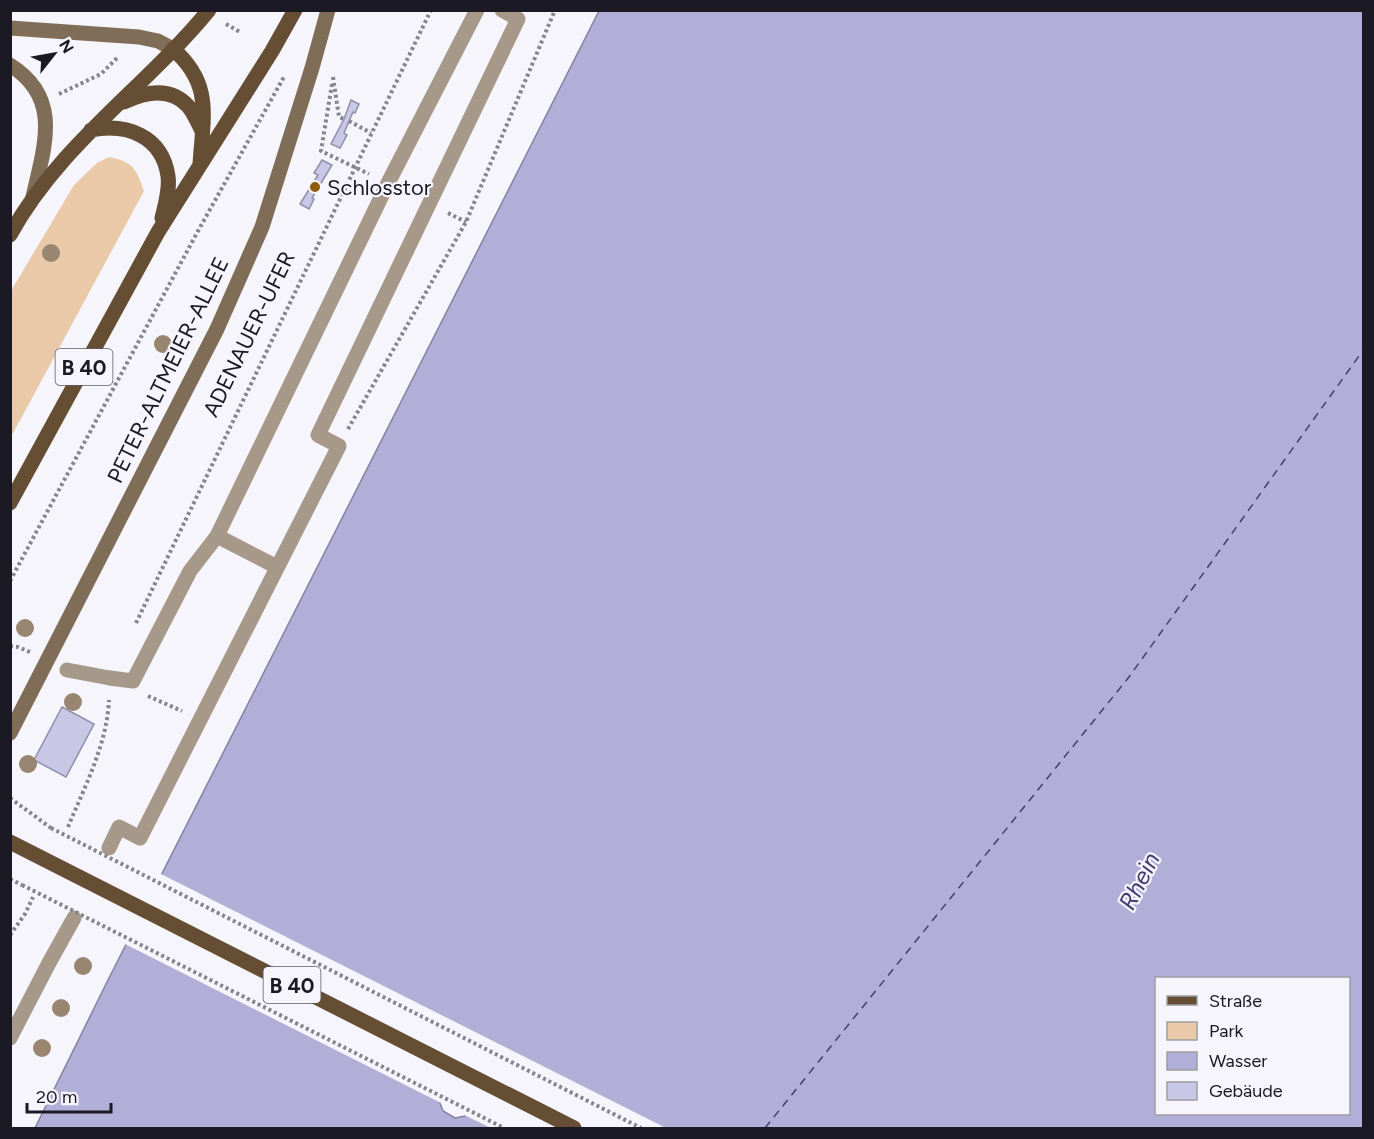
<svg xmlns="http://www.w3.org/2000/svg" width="1374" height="1139" font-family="Figtree,sans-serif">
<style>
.green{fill:#e9c9a8}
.water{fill:#b1aed8;stroke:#8481a2;stroke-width:1.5;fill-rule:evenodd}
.pier{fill:#f5f5fb}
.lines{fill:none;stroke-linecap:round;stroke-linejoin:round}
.ferry{stroke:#453d73;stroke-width:1.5;stroke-dasharray:8 6;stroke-linecap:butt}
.building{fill:#c9c7e6;stroke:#908eab;stroke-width:1.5}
.path{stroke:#85858d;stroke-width:4;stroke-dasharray:3 3;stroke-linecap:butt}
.lane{stroke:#a7998a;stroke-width:15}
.street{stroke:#a7998a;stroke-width:15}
.secondary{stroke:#806d58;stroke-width:15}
.primary{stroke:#654e34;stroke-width:15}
.path-bridge{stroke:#85858d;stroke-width:4;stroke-dasharray:3 3;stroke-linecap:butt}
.primary-bridge{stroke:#654e34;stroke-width:15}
.tree{fill:#988671}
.poi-dot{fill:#905b0e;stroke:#f5f5fb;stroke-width:2}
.labels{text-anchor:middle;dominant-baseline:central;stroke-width:4.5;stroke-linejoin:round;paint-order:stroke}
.shield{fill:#f5f5fb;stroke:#5c5b64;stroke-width:1.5}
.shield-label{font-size:21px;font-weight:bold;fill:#1a1924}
.poi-label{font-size:22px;fill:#1a1924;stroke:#f5f5fb;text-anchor:start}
.street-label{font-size:22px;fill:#1a1924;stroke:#f5f5fb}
.water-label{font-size:24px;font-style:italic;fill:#453d73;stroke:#f5f5fb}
</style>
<rect width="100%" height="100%" fill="#f5f5fb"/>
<path class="green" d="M 109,157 C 134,162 136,169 144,191 L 11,437 L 11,291 L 74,185 L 97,163 Z"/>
<path class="water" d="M 599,11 L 1363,11 L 1363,1128 L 35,1128 L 107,982 ZM 1156,978 L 1348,978 L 1348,1114 L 1156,1114 ZM 472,1038 L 479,1038 L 495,1048 L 495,1052 L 465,1116 L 455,1118 L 443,1111 L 440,1103 Z"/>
<path class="pier" d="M 159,873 L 666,1128 L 491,1128 L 462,1114 L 492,1052 L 490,1046 L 483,1042 L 472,1043 L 443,1104 L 123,943 Z"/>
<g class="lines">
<path class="ferry" d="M 765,1128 L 1129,677 L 1364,349"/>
</g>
<path class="building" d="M 351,100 L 359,104 L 355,113 L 353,112 L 344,133 L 347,135 L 340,148 L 331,144 L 344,119 Z
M 322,160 L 332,165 L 312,198 L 314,199 L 309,209 L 300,204 L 318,175 L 314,173 Z
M 62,707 L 94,724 L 66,777 L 34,760 Z"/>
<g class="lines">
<path class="path" d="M 226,24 L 240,32
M 333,77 L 339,117 L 344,119
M 332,84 L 321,151 L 369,174
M 59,94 L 101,74 L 118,57
M 349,121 L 371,133
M 448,213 L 466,222
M 348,429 L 466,222 L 555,10
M 10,581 L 198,231 L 285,75
M 136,623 L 431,10
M 10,646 L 18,647 L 30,652
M 148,696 L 182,711
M 10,798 L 51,828
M 68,827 C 85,786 107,744 109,700
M 10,879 L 22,885
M 10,935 L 25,914 L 33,897"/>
<path class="lane" d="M 217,536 L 277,567
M 110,678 L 133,681 L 190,571 L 217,536 L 388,183 L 477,10
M 109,848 L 119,827 L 140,838 L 339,446 L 318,435 L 518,19 L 502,10
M 10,1038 L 50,961 L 74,918"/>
<path class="street" d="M 67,670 L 110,678"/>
<path class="secondary" d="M 10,28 L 139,37 L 158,41 L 173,49
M 10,65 C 63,98 44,147 33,197
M 10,733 L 217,329 L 262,227 L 312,68 L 328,10"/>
<path class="primary" d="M 173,49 C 213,84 203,116 200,164
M 124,102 C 145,92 170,86 188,106 C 194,113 198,123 202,131
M 91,130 C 127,123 162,136 168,176 C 170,190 165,205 162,218
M 10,235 C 59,145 145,88 209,10
M 10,503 L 158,232 L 272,51 L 295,10"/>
<path class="path-bridge" d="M 51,828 L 641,1128
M 22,885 L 504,1128"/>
<path class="primary-bridge" d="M 10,842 L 574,1128"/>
</g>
<g class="tree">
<circle cx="51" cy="253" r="9"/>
<circle cx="163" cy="344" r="9"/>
<circle cx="25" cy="628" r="9"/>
<circle cx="73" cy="702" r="9"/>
<circle cx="28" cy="764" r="9"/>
<circle cx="83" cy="966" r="9"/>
<circle cx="61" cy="1008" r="9"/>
<circle cx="42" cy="1048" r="9"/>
</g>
<circle class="poi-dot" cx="315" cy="187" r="6"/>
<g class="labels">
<g class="shield">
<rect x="55.5" y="349" width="57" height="36" rx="4.5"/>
<rect x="263.5" y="967" width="57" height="36" rx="4.5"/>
</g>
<g class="shield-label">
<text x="84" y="367">B 40</text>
<text x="292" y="985">B 40</text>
</g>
<g class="poi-label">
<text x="327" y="187">Schlosstor</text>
</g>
<g class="street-label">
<text transform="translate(249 334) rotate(-64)">ADENAUER-UFER</text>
<text transform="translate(168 370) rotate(-64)">PETER-ALTMEIER-ALLEE</text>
</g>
<g class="water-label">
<text transform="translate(1139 881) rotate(-63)">Rhein</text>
</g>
</g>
<rect width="1374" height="1139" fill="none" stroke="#1a1924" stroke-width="24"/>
<rect x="1155" y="977" width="195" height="138" fill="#f5f5fb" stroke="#9d9da5" stroke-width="1.5"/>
<rect x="1167" y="996" width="30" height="9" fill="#654e34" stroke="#9d9da5" stroke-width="1.5"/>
<text x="1209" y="1007" font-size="18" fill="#1a1924">Straße</text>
<rect x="1167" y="1022" width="30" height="18" fill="#e9c9a8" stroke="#9d9da5" stroke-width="1.5"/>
<text x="1209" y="1037" font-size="18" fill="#1a1924">Park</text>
<rect x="1167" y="1052" width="30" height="18" fill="#b1aed8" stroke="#9d9da5" stroke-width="1.5"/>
<text x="1209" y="1067" font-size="18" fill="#1a1924">Wasser</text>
<rect x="1167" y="1082" width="30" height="18" fill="#c9c7e6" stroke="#9d9da5" stroke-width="1.5"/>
<text x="1209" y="1097" font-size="18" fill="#1a1924">Gebäude</text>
<g transform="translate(54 54) rotate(59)" stroke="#f5f5fb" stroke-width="4.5" paint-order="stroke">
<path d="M0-4.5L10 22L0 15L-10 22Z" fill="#1a1924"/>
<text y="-9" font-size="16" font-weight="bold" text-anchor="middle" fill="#1a1924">N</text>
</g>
<path d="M27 1103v9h84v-9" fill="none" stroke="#1a1924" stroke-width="3"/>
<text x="36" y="1103" font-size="18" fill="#1a1924" stroke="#f5f5fb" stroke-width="4.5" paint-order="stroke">20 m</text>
</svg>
